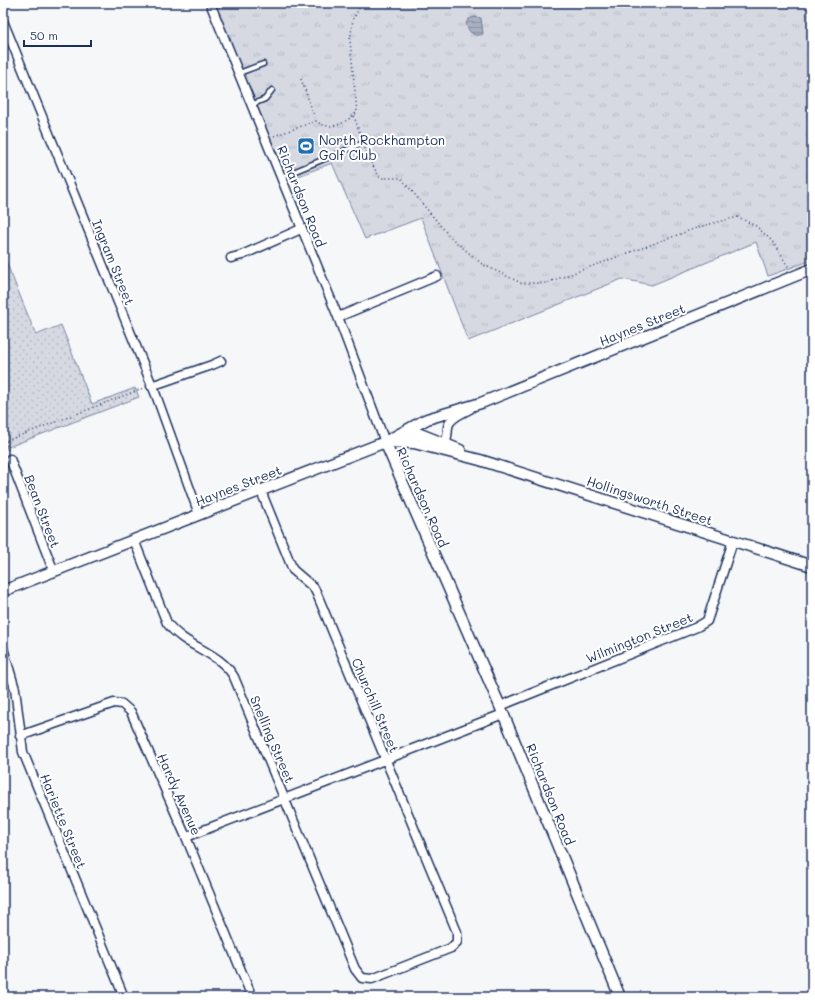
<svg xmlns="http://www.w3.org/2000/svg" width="815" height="1000" font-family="Mali,sans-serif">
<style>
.grass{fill:url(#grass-tufts);stroke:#7884a0}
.park{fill:url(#park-dots);stroke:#7884a0}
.water{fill:url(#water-rules);stroke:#707c99}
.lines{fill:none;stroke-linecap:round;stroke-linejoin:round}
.service-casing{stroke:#1b2f5e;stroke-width:7}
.minor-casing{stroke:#1b2f5e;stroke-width:11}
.tertiary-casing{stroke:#1b2f5e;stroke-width:13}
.path{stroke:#1b2f5e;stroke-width:1.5;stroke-dasharray:1 3;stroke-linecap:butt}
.service{stroke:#fff;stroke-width:4}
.minor{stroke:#fff;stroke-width:8}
.tertiary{stroke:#fff;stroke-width:10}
.labels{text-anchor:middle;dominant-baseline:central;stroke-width:4;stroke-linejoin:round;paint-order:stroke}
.poi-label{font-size:13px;fill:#1b2f5e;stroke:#fff;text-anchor:start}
.street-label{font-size:13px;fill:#1b2f5e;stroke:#fff}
</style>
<defs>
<pattern id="grass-tufts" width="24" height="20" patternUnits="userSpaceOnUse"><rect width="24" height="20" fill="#d6d9e2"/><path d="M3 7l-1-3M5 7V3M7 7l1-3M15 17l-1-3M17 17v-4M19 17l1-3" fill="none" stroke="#b7bbc4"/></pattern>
<pattern id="park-dots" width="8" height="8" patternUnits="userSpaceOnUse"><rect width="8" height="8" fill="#d6d9e2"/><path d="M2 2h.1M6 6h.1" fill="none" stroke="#b7bbc4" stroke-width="1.8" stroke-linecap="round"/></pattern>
<pattern id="water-rules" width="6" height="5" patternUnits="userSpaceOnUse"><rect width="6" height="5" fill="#a9b0c1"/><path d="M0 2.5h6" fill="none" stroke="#8990a0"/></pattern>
</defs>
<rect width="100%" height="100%" fill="#f6f7f9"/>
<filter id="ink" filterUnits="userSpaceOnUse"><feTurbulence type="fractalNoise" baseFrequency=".025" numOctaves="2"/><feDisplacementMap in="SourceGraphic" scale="8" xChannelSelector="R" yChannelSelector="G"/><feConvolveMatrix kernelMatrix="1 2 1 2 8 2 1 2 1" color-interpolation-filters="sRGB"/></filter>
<g filter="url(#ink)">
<path class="grass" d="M 215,3 L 812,3 L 812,260 L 768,276 L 756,242 L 652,285 L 622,279 L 468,341 L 421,218 L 365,239 L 332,163 L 286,181 Z"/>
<path class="park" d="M 3,254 L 36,335 L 61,325 L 92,404 L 135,388 L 139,397 L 3,449 Z"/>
<path class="water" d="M 474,17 L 481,18 L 483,34 C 473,38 468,31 466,23 L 469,19 Z"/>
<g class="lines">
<g class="service-casing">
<path id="service" d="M 239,73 L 263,64
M 251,105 L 265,99 L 272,90
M 281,177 L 363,143"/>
</g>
<g class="minor-casing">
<path id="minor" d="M 210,3 L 338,317 L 385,442
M 3,21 L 156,395 L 199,514
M 231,258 L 242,255 L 301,229
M 338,317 L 437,276
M 151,386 L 212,365 L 221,361
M 444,449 C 448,439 447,436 448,427 C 449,418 463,413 470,409
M 10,459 L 54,572
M 134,540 L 167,623 C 186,648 219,651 234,677 L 355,969 L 362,978 L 372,979 L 451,948 L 457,942 L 457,932 L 317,594 L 314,588 L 293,570 L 261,491
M 3,648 L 15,689 L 23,752 L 124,997
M 500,706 L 697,627 L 707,621 L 733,541
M 20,736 L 114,703 L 122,704 L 131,712 L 186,837 L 252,997
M 186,837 L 503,714"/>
</g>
<g class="tertiary-casing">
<path id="tertiary" d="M 403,433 L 420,434 L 460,450
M 385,442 L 500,706 L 620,997
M 387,442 L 414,443 L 480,460 L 812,566
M 3,591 L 385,442 L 427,419 L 481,403 L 812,269"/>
</g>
<path class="path" d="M 301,79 L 316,121
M 354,116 L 361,137
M 274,136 L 316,121 C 330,132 346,123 357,112 L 350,41 L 353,19 L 362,3
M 365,148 L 369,159 L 380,178 L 401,178 L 450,237 L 482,264 L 521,283 L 546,283 L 702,226 L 738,217 L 756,226 L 772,241 L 789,268
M 6,441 L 8,451
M 3,442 L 144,388"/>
<use href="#service" class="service"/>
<use href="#minor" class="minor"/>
<use href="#tertiary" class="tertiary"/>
</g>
</g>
<defs>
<g id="stadium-square" transform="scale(0.9)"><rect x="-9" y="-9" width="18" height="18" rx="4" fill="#1f6fb2" stroke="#fff"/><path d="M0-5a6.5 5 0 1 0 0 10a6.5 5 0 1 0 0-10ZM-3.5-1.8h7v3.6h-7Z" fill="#fff"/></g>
</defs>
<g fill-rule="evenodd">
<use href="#stadium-square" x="306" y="146"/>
</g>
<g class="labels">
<g class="poi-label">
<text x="319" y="139">North Rockhampton<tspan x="319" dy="15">Golf Club</tspan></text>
</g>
<g class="street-label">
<text transform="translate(302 196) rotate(68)">Richardson Road</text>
<text transform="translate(114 262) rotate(68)">Ingram Street</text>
<text transform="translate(642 324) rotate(-22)">Haynes Street</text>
<text transform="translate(238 485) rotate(-21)">Haynes Street</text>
<text transform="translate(423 497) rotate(66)">Richardson Road</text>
<text transform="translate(650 500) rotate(18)">Hollingsworth Street</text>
<text transform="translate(43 511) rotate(69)">Bean Street</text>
<text transform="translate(639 637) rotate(-22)">Wilmington Street</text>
<text transform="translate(376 705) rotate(67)">Churchill Street</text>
<text transform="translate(273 739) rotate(67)">Snelling Street</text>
<text transform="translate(180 794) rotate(66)">Hardy Avenue</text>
<text transform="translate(551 794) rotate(68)">Richardson Road</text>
<text transform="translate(64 821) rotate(68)">Hariette Street</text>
</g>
</g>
<rect width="815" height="1000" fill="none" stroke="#fff" stroke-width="16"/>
<rect x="8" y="8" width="799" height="984" fill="none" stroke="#1b2f5e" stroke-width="1.5" filter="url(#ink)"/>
<path d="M24 40v6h67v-6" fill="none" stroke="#1b2f5e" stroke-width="2"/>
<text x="30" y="40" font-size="12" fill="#1b2f5e" stroke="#ffffff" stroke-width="3" paint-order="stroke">50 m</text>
</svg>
